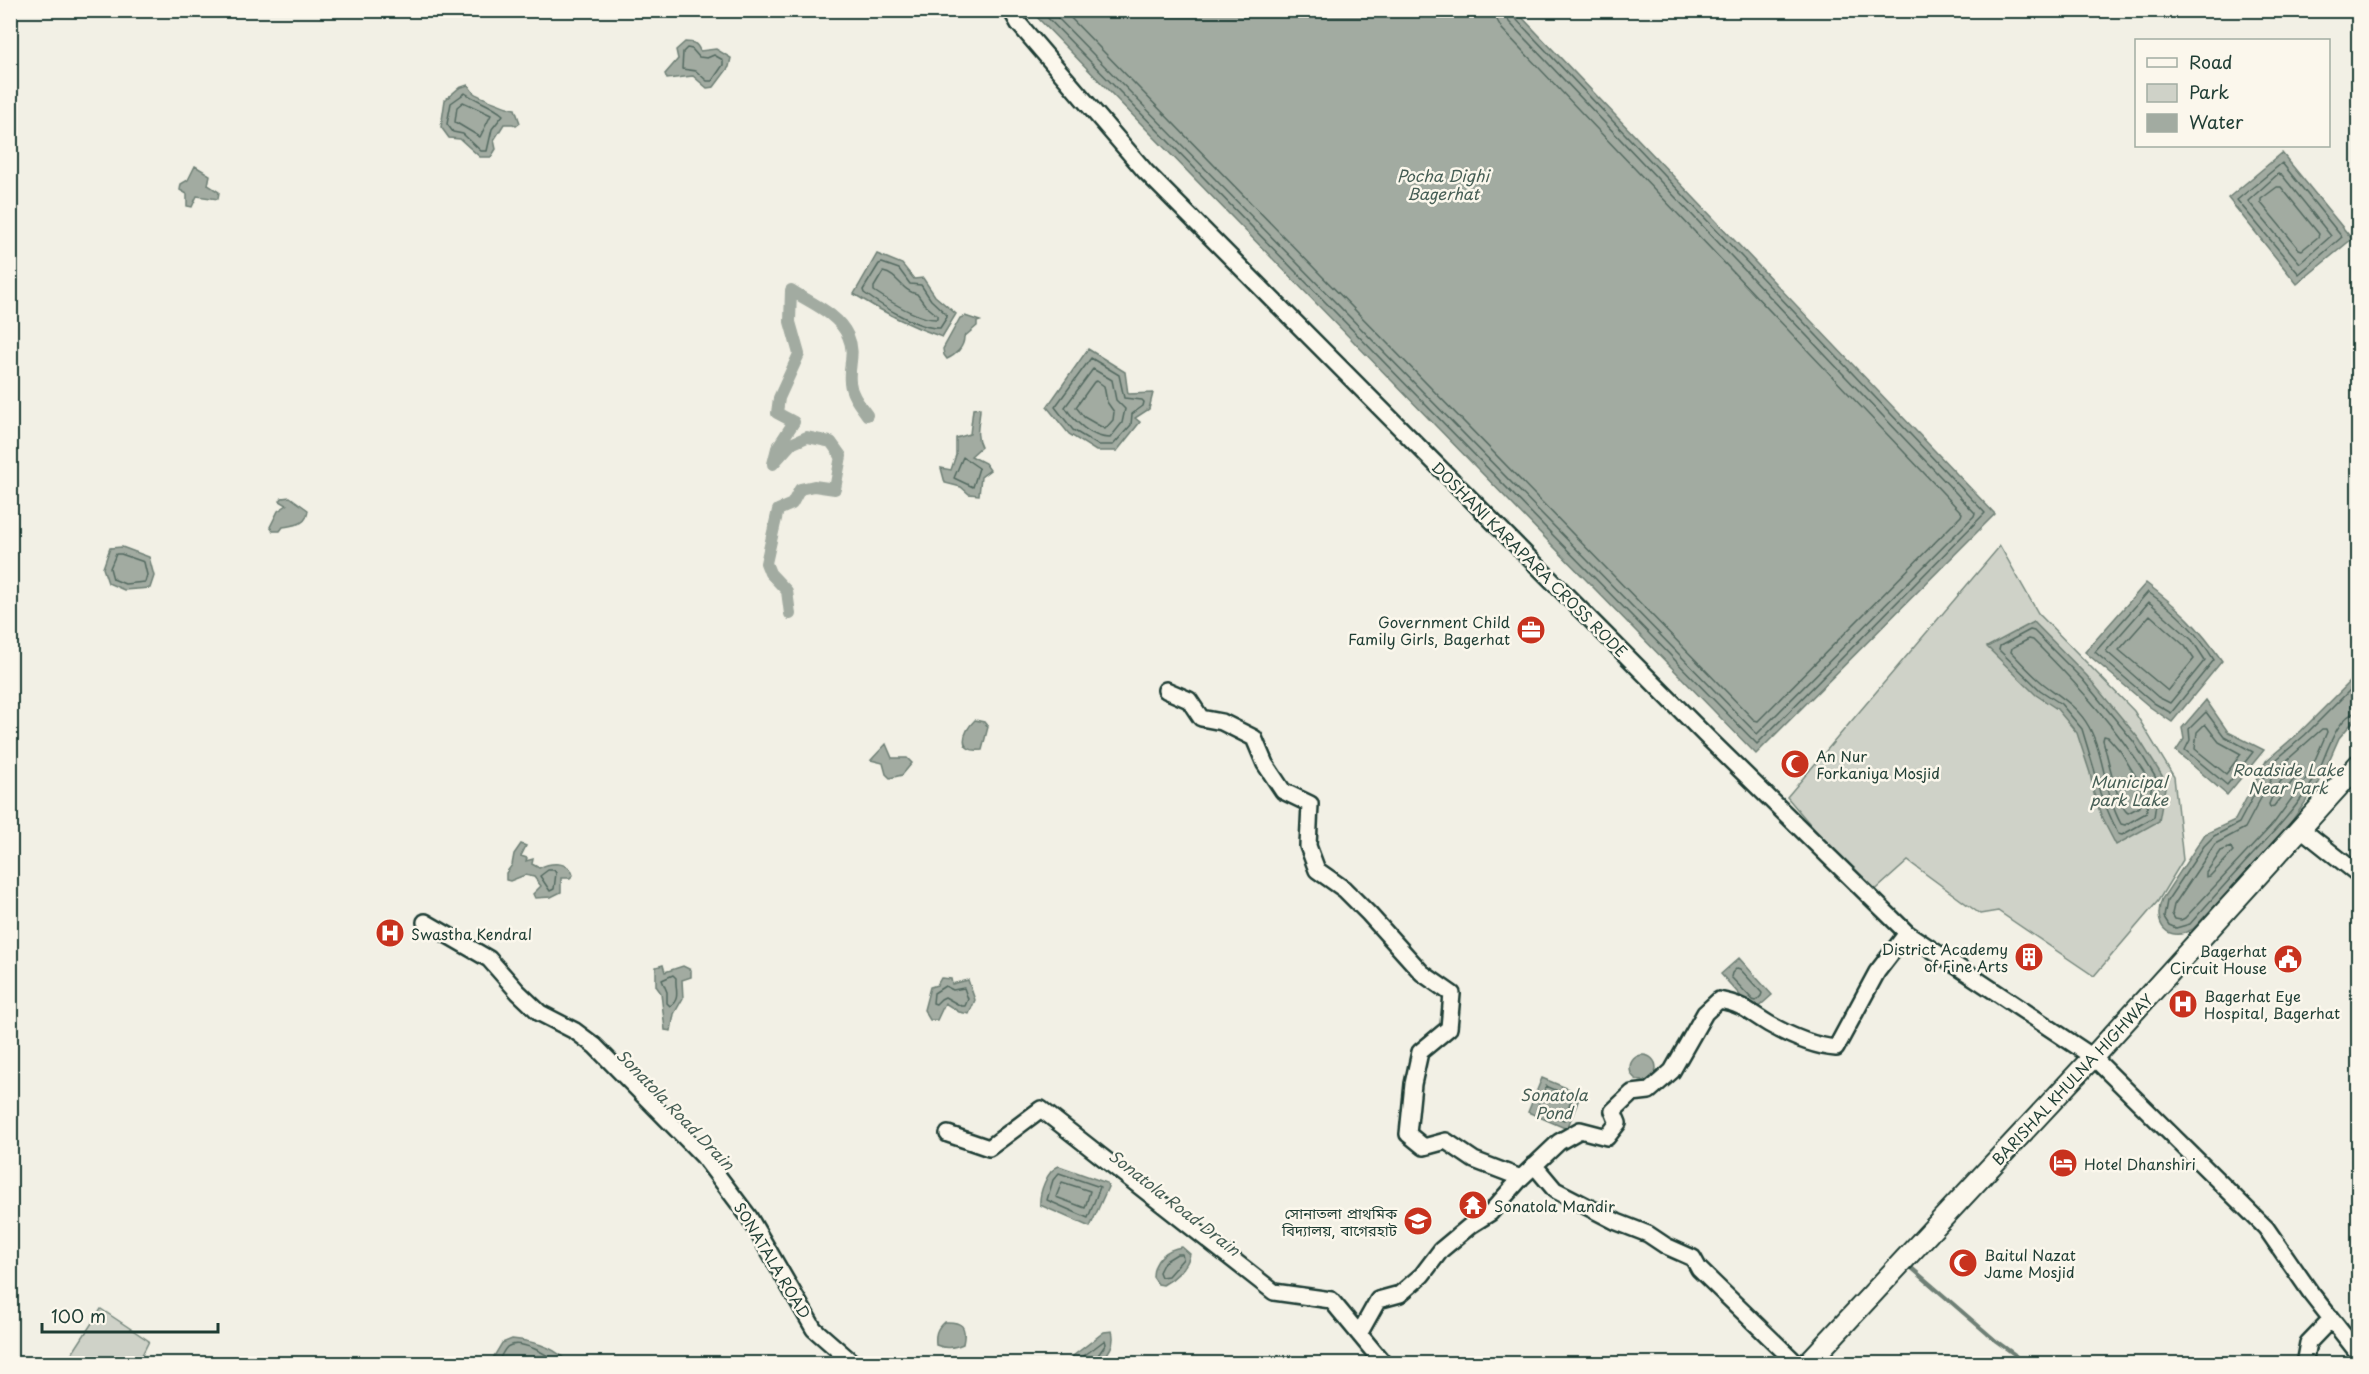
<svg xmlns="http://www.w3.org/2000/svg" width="2369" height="1374" font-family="'Playpen Sans','Noto Sans Bengali',sans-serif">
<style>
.green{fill:#cfd2c8;stroke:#77887e;stroke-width:1.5}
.water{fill:#a2aba1;stroke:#6e7f75;stroke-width:1.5}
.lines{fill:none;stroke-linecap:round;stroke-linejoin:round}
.shore{stroke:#536960;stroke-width:1.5}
.stream{stroke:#6e7f75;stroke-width:4}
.canal{stroke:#a2aba1;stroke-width:12}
.tertiary-casing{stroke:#1f3d34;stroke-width:20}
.trunk-casing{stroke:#1f3d34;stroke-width:24}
.tertiary{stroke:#fbf7ec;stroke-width:15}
.trunk{stroke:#fbf7ec;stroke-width:20}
.labels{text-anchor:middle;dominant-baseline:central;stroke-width:5;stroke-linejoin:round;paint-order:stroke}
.street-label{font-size:15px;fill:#1f3d34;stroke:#fbf7ec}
.poi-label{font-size:15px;fill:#1f3d34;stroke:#fbf7ec;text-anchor:start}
.water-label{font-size:16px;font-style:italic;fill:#465e55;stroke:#fbf7ec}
</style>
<rect width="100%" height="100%" fill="#f2f0e5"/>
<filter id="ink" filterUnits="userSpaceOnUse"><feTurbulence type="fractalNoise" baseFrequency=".0167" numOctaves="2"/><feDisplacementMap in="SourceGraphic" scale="12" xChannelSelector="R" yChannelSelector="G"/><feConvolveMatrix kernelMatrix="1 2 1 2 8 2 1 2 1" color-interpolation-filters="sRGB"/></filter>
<g filter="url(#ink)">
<path class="green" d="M 2000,546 L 2038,613 L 2134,711 L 2174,777 L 2183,860 L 2158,901 L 2094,976 L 1998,911 L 1980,914 L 1908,861 L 1870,895 L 1787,797 Z
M 101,1309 L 149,1341 L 138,1363 L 66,1363 Z"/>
<path class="water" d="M 1031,11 L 1516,11 L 1995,514 L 1756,754 Z
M 685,42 C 694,42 697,43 700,51 L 716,49 L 731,58 L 729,67 L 714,87 L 707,88 L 693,76 L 667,79 L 665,74 L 678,59 L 676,50 Z
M 468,85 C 470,88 472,91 474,93 C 478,96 510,109 515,109 L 520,123 L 516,126 L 513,124 L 504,124 L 494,140 L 496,149 L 491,157 L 480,157 L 460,139 L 449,138 L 441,127 L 445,100 L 459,88 Z
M 2282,153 L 2352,239 L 2297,284 L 2228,198 Z
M 195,166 L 210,175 L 208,185 L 219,192 L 218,199 L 197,196 L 192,207 L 187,206 L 187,194 L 180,190 L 181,184 L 188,180 Z
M 877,254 L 902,264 L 914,279 L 923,278 L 935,296 L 956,314 L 942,337 C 910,326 882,312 854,294 Z
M 965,316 L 980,321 L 977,322 L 977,326 L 964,337 C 964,347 956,355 947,359 L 944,355 L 943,349 L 960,318 Z
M 1088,349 L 1125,372 L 1128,394 L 1153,393 L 1149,409 L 1135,418 L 1140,422 L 1117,451 L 1096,451 L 1069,434 L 1047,407 Z
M 980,408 C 980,422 974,434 981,447 L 971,456 L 985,463 L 990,470 L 981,477 L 979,495 L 969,494 L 961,487 L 945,483 L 941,468 L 951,470 L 956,455 L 956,438 L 970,434 L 973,409 Z
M 290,497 L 308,510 C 307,525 296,525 283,527 L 280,531 L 273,531 L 270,527 L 278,511 L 287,505 L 280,501 L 282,498 Z
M 122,547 L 149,557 L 154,576 L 150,588 L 124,590 L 108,583 L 103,568 L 110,548 Z
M 2146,583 C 2179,608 2199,627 2222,661 L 2172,722 L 2150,707 L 2085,652 Z
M 2034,622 L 2087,676 L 2139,739 L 2166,782 L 2159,821 L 2116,845 L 2102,818 L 2094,794 L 2090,773 L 2077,733 L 2057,709 L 2036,695 L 1987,647 Z
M 2358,674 L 2358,716 L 2339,738 L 2319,783 L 2284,832 L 2193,929 C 2168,944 2152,924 2162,899 L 2205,834 L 2235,820 L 2266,761 L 2301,731 Z
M 2206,700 L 2228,732 L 2264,750 L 2227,795 L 2176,751 L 2184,739 L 2182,728 Z
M 975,720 L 984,722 L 988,727 L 982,750 C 957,753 962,732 975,720 Z
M 886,744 L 892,758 L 907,758 L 912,763 L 902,775 L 890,778 L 886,774 L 883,763 L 871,760 Z
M 521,844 L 526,846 L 521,856 L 527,858 L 526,861 L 533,859 L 532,864 L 539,868 C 549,863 563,861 571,870 L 573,875 L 570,878 L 561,878 L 561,892 L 551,897 L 535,898 L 533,894 L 541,886 L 534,877 L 525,875 L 510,881 L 506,880 L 506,873 L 512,865 L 514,854 Z
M 1739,958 L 1772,995 L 1754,1011 L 1721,974 Z
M 663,965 L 665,972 L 683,966 L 691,970 L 691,977 L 682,980 L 683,998 L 674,1014 L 671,1031 L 665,1030 L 661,993 L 656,986 L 656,967 Z
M 941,978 L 951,979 L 952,984 L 968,980 L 975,1000 L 969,1014 L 959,1012 L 945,1003 L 937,1020 L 930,1020 L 924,1010 L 930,987 L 937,985 Z
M1630 1068a13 13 0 1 1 26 0a13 13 0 1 1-26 0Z
M 1542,1078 L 1581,1094 L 1567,1129 L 1528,1112 Z
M 1059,1166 L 1107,1183 L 1108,1187 L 1090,1227 L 1040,1205 C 1039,1193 1047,1170 1059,1166 Z
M 1182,1247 L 1190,1254 C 1188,1267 1174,1279 1163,1285 L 1158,1284 L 1153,1277 C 1153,1260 1166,1249 1182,1247 Z
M 944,1322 C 962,1321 967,1326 963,1344 C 953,1348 946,1349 936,1345 C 935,1335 936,1329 944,1322 Z
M 1112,1331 C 1116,1345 1108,1353 1100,1363 L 1064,1363 L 1104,1332 Z
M 512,1339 C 531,1341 556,1347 568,1363 L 490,1363 L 502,1343 Z"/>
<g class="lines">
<path class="shore" d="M 1040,10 L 1757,744 L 1985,513 L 1514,17 L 1512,10
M 1050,10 L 1757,734 L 1974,516 L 1975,513 L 1509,22 L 1505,10
M 1063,10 L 1754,720 L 1758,721 L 1961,516 L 1962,513 L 1502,29 L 1497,20 L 1496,10
M 687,48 L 692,49 L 699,57 L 707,58 L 714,55 L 723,60 L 723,65 L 712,81 L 707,81 L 696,71 L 682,69 L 683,52 Z
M 465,93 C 477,101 492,105 503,115 L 492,129 L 487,151 L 481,151 L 463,134 L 453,132 L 447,124 L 451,103 Z
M 463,102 L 491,115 L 480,137 L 455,122 L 457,107 Z
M 2282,163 L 2342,237 L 2299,274 L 2237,200 Z
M 2278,174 L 2282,175 L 2331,236 L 2300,263 L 2248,201 Z
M 2277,187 L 2281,187 L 2319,234 L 2318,237 L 2302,250 L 2299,249 L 2261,203 L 2261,199 Z
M 882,263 L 899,269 L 910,284 L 921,285 L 931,300 L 946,314 L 947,317 L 940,328 C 918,329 882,306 864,293 L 863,290 L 879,264 Z
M 883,272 C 899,275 901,291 917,294 L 925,305 L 937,315 L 937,319 C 920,320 889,301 874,291 L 874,287 Z
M 1091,358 L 1119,375 L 1124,398 L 1142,400 L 1144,402 L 1143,406 L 1132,414 L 1131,425 L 1113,445 L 1098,445 L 1073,430 L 1055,407 Z
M 1093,369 L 1112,380 L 1116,400 L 1125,409 L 1122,423 L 1110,438 C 1091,438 1075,422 1065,407 Z
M 1097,381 L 1104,386 L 1107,402 L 1114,412 L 1113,420 L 1105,429 L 1084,417 L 1076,407 L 1094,382 Z
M 963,457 L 979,468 L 973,487 L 954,478 Z
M 116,554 L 121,554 L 144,562 L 147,575 L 145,582 L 125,584 L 113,579 L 110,568 Z
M 2148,592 C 2174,610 2198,633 2214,660 L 2171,713 L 2154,703 L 2095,652 Z
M 2149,602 L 2192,640 L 2205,660 L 2170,703 L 2158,697 L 2106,651 Z
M 2150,615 L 2185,646 L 2194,659 L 2168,691 L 2119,650 Z
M 2030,630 L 2034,631 L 2082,679 L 2134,742 L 2159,783 L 2154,817 L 2122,835 L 2118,834 L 2100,793 L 2095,772 L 2082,729 L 2061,704 L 2040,690 L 1999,650 L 2000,646 Z
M 2029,639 L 2033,640 C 2077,684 2120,731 2152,785 L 2146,813 L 2125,825 L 2121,824 C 2104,793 2105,757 2089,727 C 2079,708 2061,697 2045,685 C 2033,676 2022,663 2011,652 L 2012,648 Z
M 2358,682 L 2305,735 L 2270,765 L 2239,823 L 2214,836 L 2204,846 L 2167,901 L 2164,917 L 2169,925 L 2176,928 L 2190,924 C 2207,905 2224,885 2242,866 C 2268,838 2295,811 2315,778 C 2325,761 2335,715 2358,712
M 2206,712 L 2224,736 L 2253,752 L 2227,785 L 2185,750 L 2190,740 L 2189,729 Z
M 2205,724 L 2219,742 L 2241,754 L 2226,774 L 2195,749 L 2197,732 Z
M 2322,729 L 2326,729 L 2327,732 L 2308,776 L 2274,823 L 2185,918 L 2181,920 L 2175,919 L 2172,914 L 2174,905 L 2215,844 L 2245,828 L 2276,770 Z
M 2104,736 L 2108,737 L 2121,752 L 2142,787 L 2139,807 L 2128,813 C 2118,808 2107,754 2103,740 Z
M 2297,765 L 2301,767 L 2300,771 L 2274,806 L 2270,807 L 2269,804 C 2276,787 2282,776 2297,765 Z
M 2231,847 L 2233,852 L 2210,876 L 2206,877 L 2206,873 L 2221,851 Z
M 548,870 L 554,870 L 556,873 L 554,889 L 550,891 L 540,876 Z
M 1737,968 L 1740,969 L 1762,993 L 1761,996 L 1756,1001 L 1753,1000 L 1731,977 L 1732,973 Z
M 673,975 L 676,978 C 675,989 681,999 670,1006 L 667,1003 L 667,992 L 662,980 Z
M 945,986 L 953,990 L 964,988 L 968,999 L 965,1006 L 961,1006 L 945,997 L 941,999 L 936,1004 L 933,1003 L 934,993 Z
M 1546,1086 L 1572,1097 L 1564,1120 L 1537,1109 Z
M 1059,1173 L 1100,1187 L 1088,1218 L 1047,1200 L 1053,1180 Z
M 1062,1182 L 1090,1191 L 1085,1208 L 1056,1197 Z
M 1177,1254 L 1182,1254 L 1183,1259 L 1168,1276 L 1161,1277 L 1159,1272 L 1164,1262 Z
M 497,1364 C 500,1358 503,1351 507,1347 C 520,1337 549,1356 560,1364
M 1073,1364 L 1105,1340 L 1106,1344 L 1096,1358 L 1096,1364"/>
<path class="stream" d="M 1907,1264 L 1996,1341 L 2014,1354 L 2022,1364"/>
<path class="canal" d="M 790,614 L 787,591 L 770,573 L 766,563 L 778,510 L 792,504 L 800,489 L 814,486 L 835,489 L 841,456 L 831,442 L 807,437 L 791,444 L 773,464 L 777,448 L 794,422 L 777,413 L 779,398 L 799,354 L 790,322 L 791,290 C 810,303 838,313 848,336 C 856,354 848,365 850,382 C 851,395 860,405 867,415"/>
<g class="tertiary-casing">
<path id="tertiary" d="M 1011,10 L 1019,24 L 1145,171 L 1710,740 L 1907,933 L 2093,1057 L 2266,1228 L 2311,1293 L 2358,1353
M 1166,690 L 1189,700 L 1201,718 L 1222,722 L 1254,738 L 1265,764 L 1283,791 L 1310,804 L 1308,846 L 1317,870 L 1344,889 L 1369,914 L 1422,973 L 1452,994 L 1449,1028 L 1420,1052 L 1413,1084 L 1408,1134 L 1424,1147 L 1446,1141 L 1474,1160 L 1521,1178
M 2300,828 L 2358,874
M 425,922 L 489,959 L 518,992 L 540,1013 L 575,1031 L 595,1046 L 703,1156 L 749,1217 L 814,1329 L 854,1364
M 948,1134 L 989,1148 L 1041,1109 L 1274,1292 L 1331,1300 L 1384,1364
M 1534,1165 L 1555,1190 L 1617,1222 L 1648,1234 L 1666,1246 L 1693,1258 L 1699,1269 L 1797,1364
M 1359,1334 L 1378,1300 L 1400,1294 L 1422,1275 L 1441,1250 L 1471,1225 L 1490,1213 L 1521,1178 L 1559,1142 L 1580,1130 L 1607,1137 L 1618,1123 L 1613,1111 L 1632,1093 L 1649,1091 L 1672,1071 L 1705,1013 L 1719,1000 C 1745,1005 1747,1011 1769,1024 C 1790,1036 1813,1046 1836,1048 L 1877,972 L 1907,933
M 2304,1364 L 2308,1343 L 2331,1319"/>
</g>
<g class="trunk-casing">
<path id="trunk" d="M 1807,1364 L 2093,1057 L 2358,765"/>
</g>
<use href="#tertiary" class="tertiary"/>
<use href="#trunk" class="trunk"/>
</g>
</g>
<defs>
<g id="office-disc" transform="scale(1.5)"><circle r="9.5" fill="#c8321e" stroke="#fbf7ec"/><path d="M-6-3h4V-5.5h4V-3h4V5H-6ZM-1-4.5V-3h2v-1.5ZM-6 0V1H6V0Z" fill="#fff"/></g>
<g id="mosque-disc" transform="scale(1.5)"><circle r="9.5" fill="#c8321e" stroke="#fbf7ec"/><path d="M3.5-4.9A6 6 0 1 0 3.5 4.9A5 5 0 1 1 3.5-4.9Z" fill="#fff"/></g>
<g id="hospital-disc" transform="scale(1.5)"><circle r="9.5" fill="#c8321e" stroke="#fbf7ec"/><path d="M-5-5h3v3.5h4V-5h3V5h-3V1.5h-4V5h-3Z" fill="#fff"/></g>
<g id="building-disc" transform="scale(1.5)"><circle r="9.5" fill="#c8321e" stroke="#fbf7ec"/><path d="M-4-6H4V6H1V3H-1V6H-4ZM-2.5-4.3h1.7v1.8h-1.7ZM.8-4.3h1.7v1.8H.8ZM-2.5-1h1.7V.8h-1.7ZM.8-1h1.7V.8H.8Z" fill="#fff"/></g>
<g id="civic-disc" transform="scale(1.5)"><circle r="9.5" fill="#c8321e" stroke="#fbf7ec"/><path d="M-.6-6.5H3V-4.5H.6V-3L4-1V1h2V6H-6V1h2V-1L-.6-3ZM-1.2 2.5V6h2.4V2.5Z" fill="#fff"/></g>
<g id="hotel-disc" transform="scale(1.5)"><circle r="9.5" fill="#c8321e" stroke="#fbf7ec"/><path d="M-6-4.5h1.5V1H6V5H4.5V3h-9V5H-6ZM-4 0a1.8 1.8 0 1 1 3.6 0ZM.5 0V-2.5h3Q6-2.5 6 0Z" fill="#fff"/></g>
<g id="temple-disc" transform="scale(1.5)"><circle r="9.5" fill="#c8321e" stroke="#fbf7ec"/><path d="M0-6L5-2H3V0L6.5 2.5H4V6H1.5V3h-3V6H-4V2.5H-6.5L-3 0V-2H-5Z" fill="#fff"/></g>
<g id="school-disc" transform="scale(1.5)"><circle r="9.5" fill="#c8321e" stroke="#fbf7ec"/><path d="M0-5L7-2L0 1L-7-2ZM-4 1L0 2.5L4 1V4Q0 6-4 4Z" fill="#fff"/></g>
</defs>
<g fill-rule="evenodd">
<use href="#office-disc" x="1531" y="630"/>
<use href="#mosque-disc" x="1795" y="764"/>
<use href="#hospital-disc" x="390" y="933"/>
<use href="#building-disc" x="2029" y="957"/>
<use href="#civic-disc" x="2288" y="959"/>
<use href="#hospital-disc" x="2183" y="1004"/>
<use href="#hotel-disc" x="2063" y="1163"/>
<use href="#temple-disc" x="1473" y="1205"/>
<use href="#school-disc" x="1418" y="1221"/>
<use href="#mosque-disc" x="1963" y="1263"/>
</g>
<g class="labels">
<g class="street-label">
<text transform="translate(1530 559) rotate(45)">DOSHANI KARAPARA CROSS RODE</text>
<text transform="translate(2072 1079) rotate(-47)">BARISHAL KHULNA HIGHWAY</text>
<text transform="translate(773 1260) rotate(59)">SONATALA ROAD</text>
</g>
<g class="poi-label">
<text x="1510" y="621" text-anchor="end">Government Child<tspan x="1510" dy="17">Family Girls, Bagerhat</tspan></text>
<text x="1816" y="755">An Nur<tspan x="1816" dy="17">Forkaniya Mosjid</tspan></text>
<text x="411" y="933">Swastha Kendral</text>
<text x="2008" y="948" text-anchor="end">District Academy<tspan x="2008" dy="17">of Fine Arts</tspan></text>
<text x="2267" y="950" text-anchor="end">Bagerhat<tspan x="2267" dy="17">Circuit House</tspan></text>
<text x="2204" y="995">Bagerhat Eye<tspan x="2204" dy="17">Hospital, Bagerhat</tspan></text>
<text x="2084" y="1163">Hotel Dhanshiri</text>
<text x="1494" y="1205">Sonatola Mandir</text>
<text x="1397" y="1212" text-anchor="end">সোনাতলা প্রাথমিক<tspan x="1397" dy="17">বিদ্যালয়, বাগেরহাট</tspan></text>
<text x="1984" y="1254">Baitul Nazat<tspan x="1984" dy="17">Jame Mosjid</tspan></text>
</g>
<g class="water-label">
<text x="1443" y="175">Pocha Dighi<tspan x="1443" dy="18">Bagerhat</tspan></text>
<text x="2288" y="769">Roadside Lake<tspan x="2288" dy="18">Near Park</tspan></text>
<text x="2129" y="781">Municipal<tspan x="2129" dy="18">park Lake</tspan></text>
<text x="1554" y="1094">Sonatola<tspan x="1554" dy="18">Pond</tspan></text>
<text transform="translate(676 1109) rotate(46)">Sonatola Road Drain</text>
<text transform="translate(1175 1202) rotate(38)">Sonatola Road Drain</text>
</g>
</g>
<rect width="2369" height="1374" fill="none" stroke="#fbf7ec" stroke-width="36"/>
<rect x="18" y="18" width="2333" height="1338" fill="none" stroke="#1f3d34" stroke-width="2" filter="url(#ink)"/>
<rect x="2135" y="39" width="195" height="108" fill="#fbf7ec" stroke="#a3ada2" stroke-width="1.5"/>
<rect x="2147" y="58" width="30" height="9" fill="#fbf7ec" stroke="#a3ada2" stroke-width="1.5"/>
<text x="2189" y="69" font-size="18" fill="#1f3d34">Road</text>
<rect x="2147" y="84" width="30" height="18" fill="#cfd2c8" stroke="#a3ada2" stroke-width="1.5"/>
<text x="2189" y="99" font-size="18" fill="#1f3d34">Park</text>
<rect x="2147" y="114" width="30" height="18" fill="#a2aba1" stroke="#a3ada2" stroke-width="1.5"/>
<text x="2189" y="129" font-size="18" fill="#1f3d34">Water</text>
<path d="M42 1323v9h176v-9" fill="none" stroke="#1f3d34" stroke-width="3"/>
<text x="51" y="1323" font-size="18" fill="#1f3d34" stroke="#fbf7ec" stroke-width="4.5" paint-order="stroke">100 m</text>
</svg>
